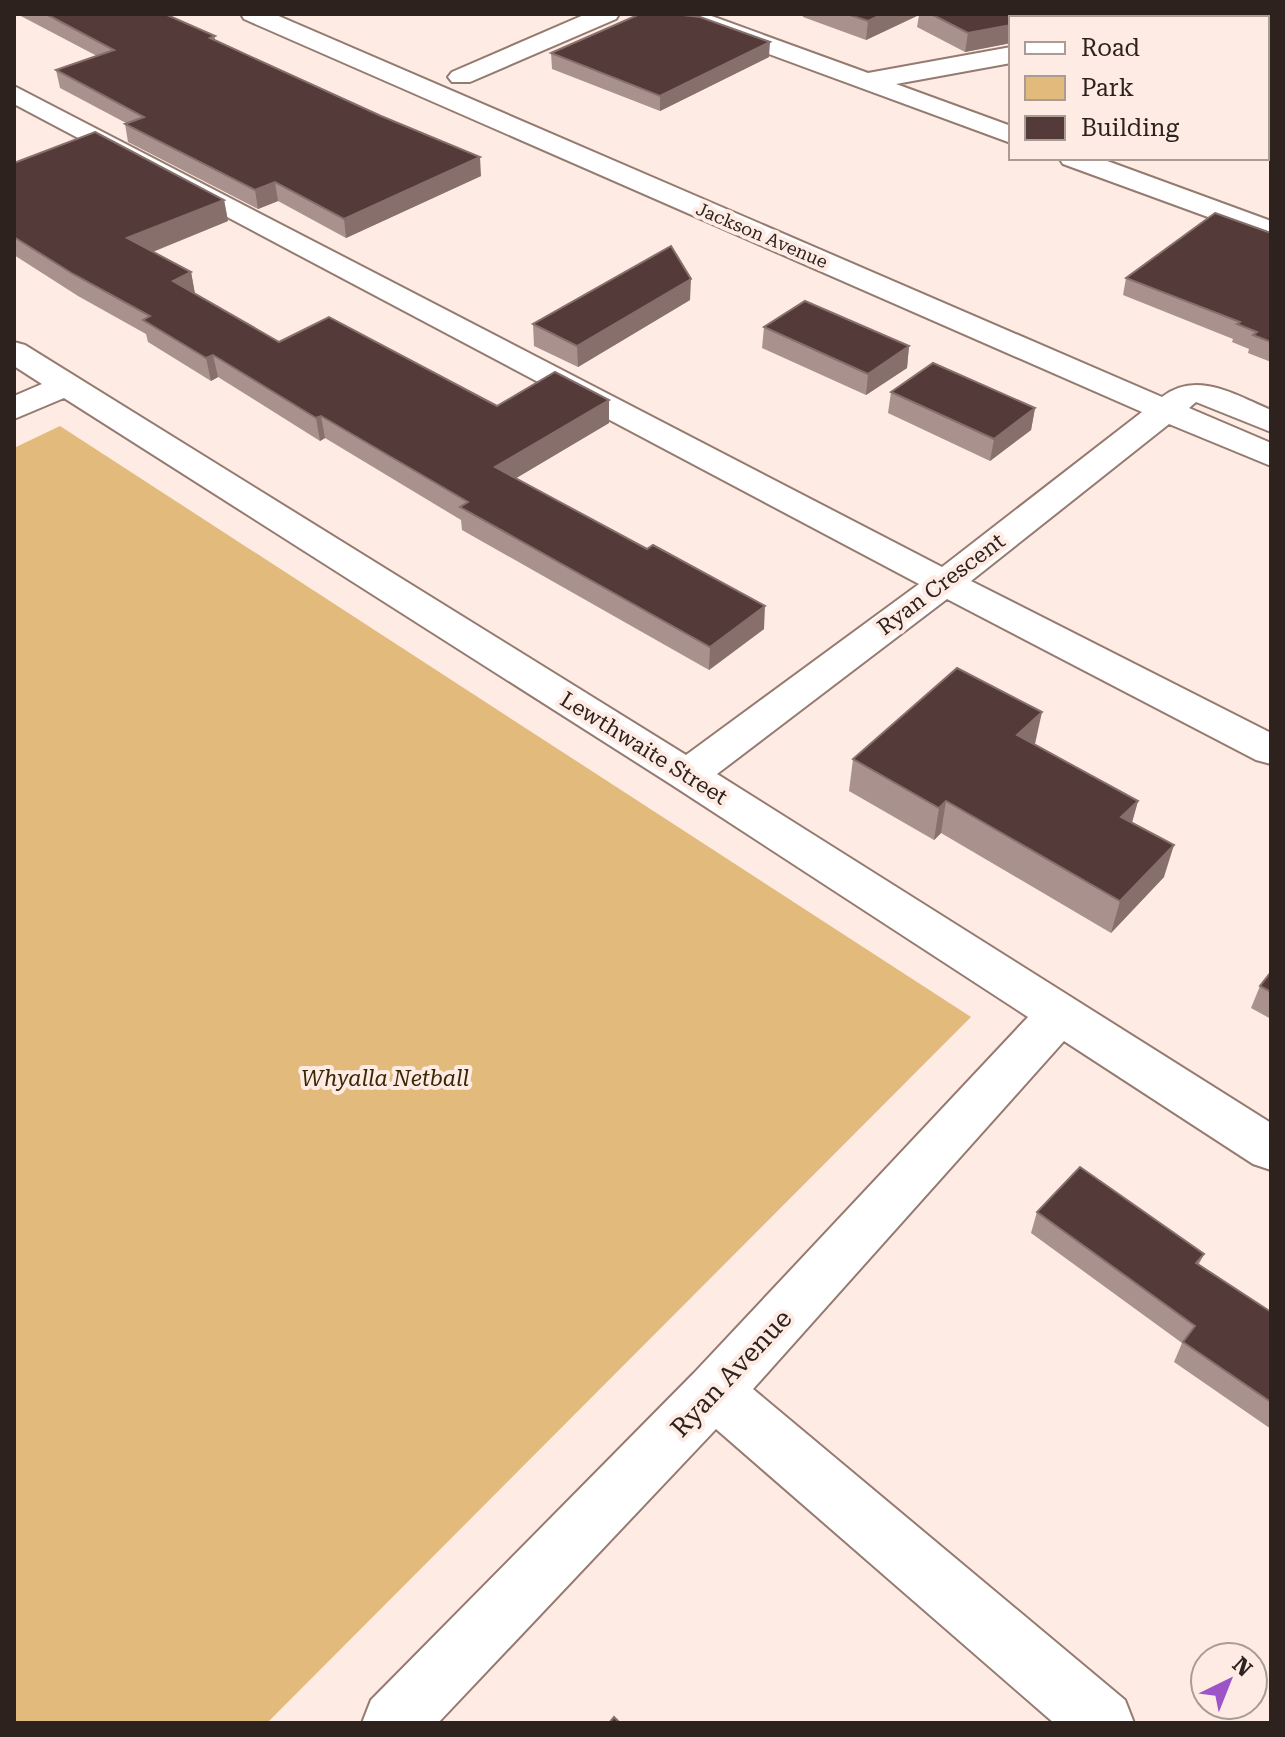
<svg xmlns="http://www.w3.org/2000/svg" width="1285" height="1737" font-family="'Roboto Serif',serif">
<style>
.green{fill:#e1ba7c}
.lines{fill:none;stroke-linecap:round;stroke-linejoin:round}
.minor-casing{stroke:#957a70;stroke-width:4}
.minor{fill:#fff;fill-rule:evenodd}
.wall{fill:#a9928e}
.shaded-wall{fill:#876f6c}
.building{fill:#543a38;stroke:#876f6c;stroke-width:2}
.labels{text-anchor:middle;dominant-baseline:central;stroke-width:8;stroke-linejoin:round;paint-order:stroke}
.far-street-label{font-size:18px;fill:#2d221e;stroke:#feebe4}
.street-label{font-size:22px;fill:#2d221e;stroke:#feebe4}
.park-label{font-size:22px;font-style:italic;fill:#392703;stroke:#feebe4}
.near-street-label{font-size:26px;fill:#2d221e;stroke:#feebe4}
</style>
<rect width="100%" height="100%" fill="#feebe4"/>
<path class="green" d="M 60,426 L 971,1017 L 267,1723 L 14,1723 L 14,448 Z"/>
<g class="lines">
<g class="minor-casing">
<path id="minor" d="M 241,14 L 274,14 L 1162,397 C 1197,370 1235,395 1271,410 L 1271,432 L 1196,402 L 1189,408 L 1271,443 L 1271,466 L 1169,424 L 971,581 L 1271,733 L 1271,764 L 1256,760 L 947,599 L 717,774 L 1271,1123 L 1271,1170 L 1253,1164 L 1064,1041 L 753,1389 L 1125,1700 L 1134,1723 L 1054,1723 L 716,1429 L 438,1723 L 362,1723 L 371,1700 L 694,1373 L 1028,1017 L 672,785 L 64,398 L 14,419 L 14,396 L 42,384 L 14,366 L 14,342 L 25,345 L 686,755 L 919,584 L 14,104 L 14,86 L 942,567 L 1142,412 L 244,19 Z
M 586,14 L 619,14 L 616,19 L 470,82 L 452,82 L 448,77 L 452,72 Z
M 671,14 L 706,14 L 868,73 L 1011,47 L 1011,63 L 896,84 L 1011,126 L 1011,143 L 674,19 Z
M 1077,14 L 1110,14 L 1113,18 L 1080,18 Z
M 1206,14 L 1250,14 L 1247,18 L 1203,18 Z
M 1267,64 L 1271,65 L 1271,81 L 1267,80 Z
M 1059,158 L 1099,158 L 1271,221 L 1271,240 L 1063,164 Z"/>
</g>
<use href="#minor" class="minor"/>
</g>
<path class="wall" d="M 17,14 L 165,14 L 215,36 L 215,41 L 481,176 L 346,238 L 278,201 L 258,209 L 128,142 L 125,124 L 126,123 L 60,88 L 56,70 L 97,56 Z
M 803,14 L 1020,14 L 1011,18 L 1011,43 L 965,52 L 917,27 L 919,15 L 866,40 L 803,17 Z
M 551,53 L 769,57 L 660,111 L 552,69 Z
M 14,163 L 224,200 L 228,221 L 153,252 L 191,272 L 195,294 L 279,342 L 497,406 L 609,400 L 609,423 L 516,478 L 764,629 L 709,670 L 462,530 L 461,520 L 325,438 L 320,441 L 218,377 L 211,381 L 148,342 L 146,334 L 78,296 L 14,255 Z
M 1271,233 L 1271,362 L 1248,353 L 1249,349 L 1232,342 L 1233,339 L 1123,295 L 1126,278 Z
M 690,300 L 578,367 L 534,346 L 533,324 Z
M 764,327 L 909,346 L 907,368 L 866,395 L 762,348 Z
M 891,392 L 1035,408 L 1031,430 L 990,461 L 888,413 Z
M 1035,744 L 1138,801 L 1132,822 L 1164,877 L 1111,933 L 941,833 L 934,840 L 849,791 L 853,759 Z
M 1271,972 L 1271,1019 L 1251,1008 L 1260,986 Z
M 1037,1212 L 1204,1254 L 1199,1264 L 1271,1312 L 1271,1429 L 1174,1362 L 1182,1343 L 1031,1233 Z"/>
<path class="shaded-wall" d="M 883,14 L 919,14 L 919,15 L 866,40 L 868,21 Z
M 1011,25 L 1011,43 L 965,52 L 968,33 Z
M 770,42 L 769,57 L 660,111 L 660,96 Z
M 480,157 L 481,176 L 346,238 L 344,219 Z
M 275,182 L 278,201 L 258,209 L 255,190 Z
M 224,200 L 228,221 L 132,260 L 127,238 Z
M 191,272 L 195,294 L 173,281 Z
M 691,279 L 690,300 L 578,367 L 577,346 Z
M 909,346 L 907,368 L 866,395 L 868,374 Z
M 213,355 L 218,377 L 211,381 L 206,358 Z
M 609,400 L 609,423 L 496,490 L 495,467 Z
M 1035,408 L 1031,430 L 990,461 L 994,439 Z
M 321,416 L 325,438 L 320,441 L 316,418 Z
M 765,606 L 764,629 L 709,670 L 710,647 Z
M 1042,712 L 1035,744 L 1010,768 L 1017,735 Z
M 946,801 L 941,833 L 934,840 L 939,808 Z
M 1138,801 L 1129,833 L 1121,817 Z
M 1174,845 L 1164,877 L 1111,933 L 1120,901 Z"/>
<path class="building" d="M 46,14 L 165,14 L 215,36 L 210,38 L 381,116 L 480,157 L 344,219 L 275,182 L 255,190 L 125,124 L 144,117 L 56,70 L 114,50 Z
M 640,14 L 674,14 L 700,17 L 770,42 L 660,96 L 551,53 Z
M 847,14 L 883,14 L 868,21 Z
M 931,14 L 1020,14 L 1028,18 L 1011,18 L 1011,25 L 968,33 Z
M 95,132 L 224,200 L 127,238 L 191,272 L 173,281 L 279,342 L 329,317 L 497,406 L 555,372 L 609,400 L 495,467 L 647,549 L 653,545 L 765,606 L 710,647 L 460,507 L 468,502 L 321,416 L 316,418 L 213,355 L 206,358 L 143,320 L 150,316 L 73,274 L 14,237 L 14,163 Z
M 1215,213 L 1271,233 L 1271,342 L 1253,335 L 1257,332 L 1237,324 L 1240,322 L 1126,278 Z
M 671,246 L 691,279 L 577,346 L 533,324 Z
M 805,301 L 909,346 L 868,374 L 764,327 Z
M 933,363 L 1035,408 L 994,439 L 891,392 Z
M 957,668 L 1042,712 L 1017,735 L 1138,801 L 1121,817 L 1174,845 L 1120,901 L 946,801 L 939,808 L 853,759 Z
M 1271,972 L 1271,992 L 1260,986 Z
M 1080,1167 L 1204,1254 L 1196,1263 L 1271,1312 L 1271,1402 L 1183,1342 L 1195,1326 L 1037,1212 Z
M 614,1717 L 620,1723 L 609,1723 Z"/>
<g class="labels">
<g class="far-street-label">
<text transform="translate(762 235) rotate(23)">Jackson Avenue</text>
</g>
<g class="street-label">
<text transform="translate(941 584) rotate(-37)">Ryan Crescent</text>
<text transform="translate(644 748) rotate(32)">Lewthwaite Street</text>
</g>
<g class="park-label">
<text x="385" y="1078">Whyalla Netball</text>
</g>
<g class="near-street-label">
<text transform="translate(731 1373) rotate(-47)">Ryan Avenue</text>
</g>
</g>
<rect width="1285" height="1737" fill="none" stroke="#2d221e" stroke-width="32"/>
<rect x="1009" y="16" width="260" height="144" fill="#feebe4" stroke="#aa9b95" stroke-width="2"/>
<rect x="1025" y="42" width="40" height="12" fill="#ffffff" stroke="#aa9b95" stroke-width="2"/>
<text x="1081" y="56" font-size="24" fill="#2d221e">Road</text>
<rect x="1025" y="76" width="40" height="24" fill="#e1ba7c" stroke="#aa9b95" stroke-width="2"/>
<text x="1081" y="96" font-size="24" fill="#2d221e">Park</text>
<rect x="1025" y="116" width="40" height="24" fill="#543a38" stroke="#aa9b95" stroke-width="2"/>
<text x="1081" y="136" font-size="24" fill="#2d221e">Building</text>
<g transform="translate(1229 1681) rotate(43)"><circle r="38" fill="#feebe4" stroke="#aa9b95" stroke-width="2"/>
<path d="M0-6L14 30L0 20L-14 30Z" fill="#9c54c7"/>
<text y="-12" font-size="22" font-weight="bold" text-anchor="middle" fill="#2d221e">N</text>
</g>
</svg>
